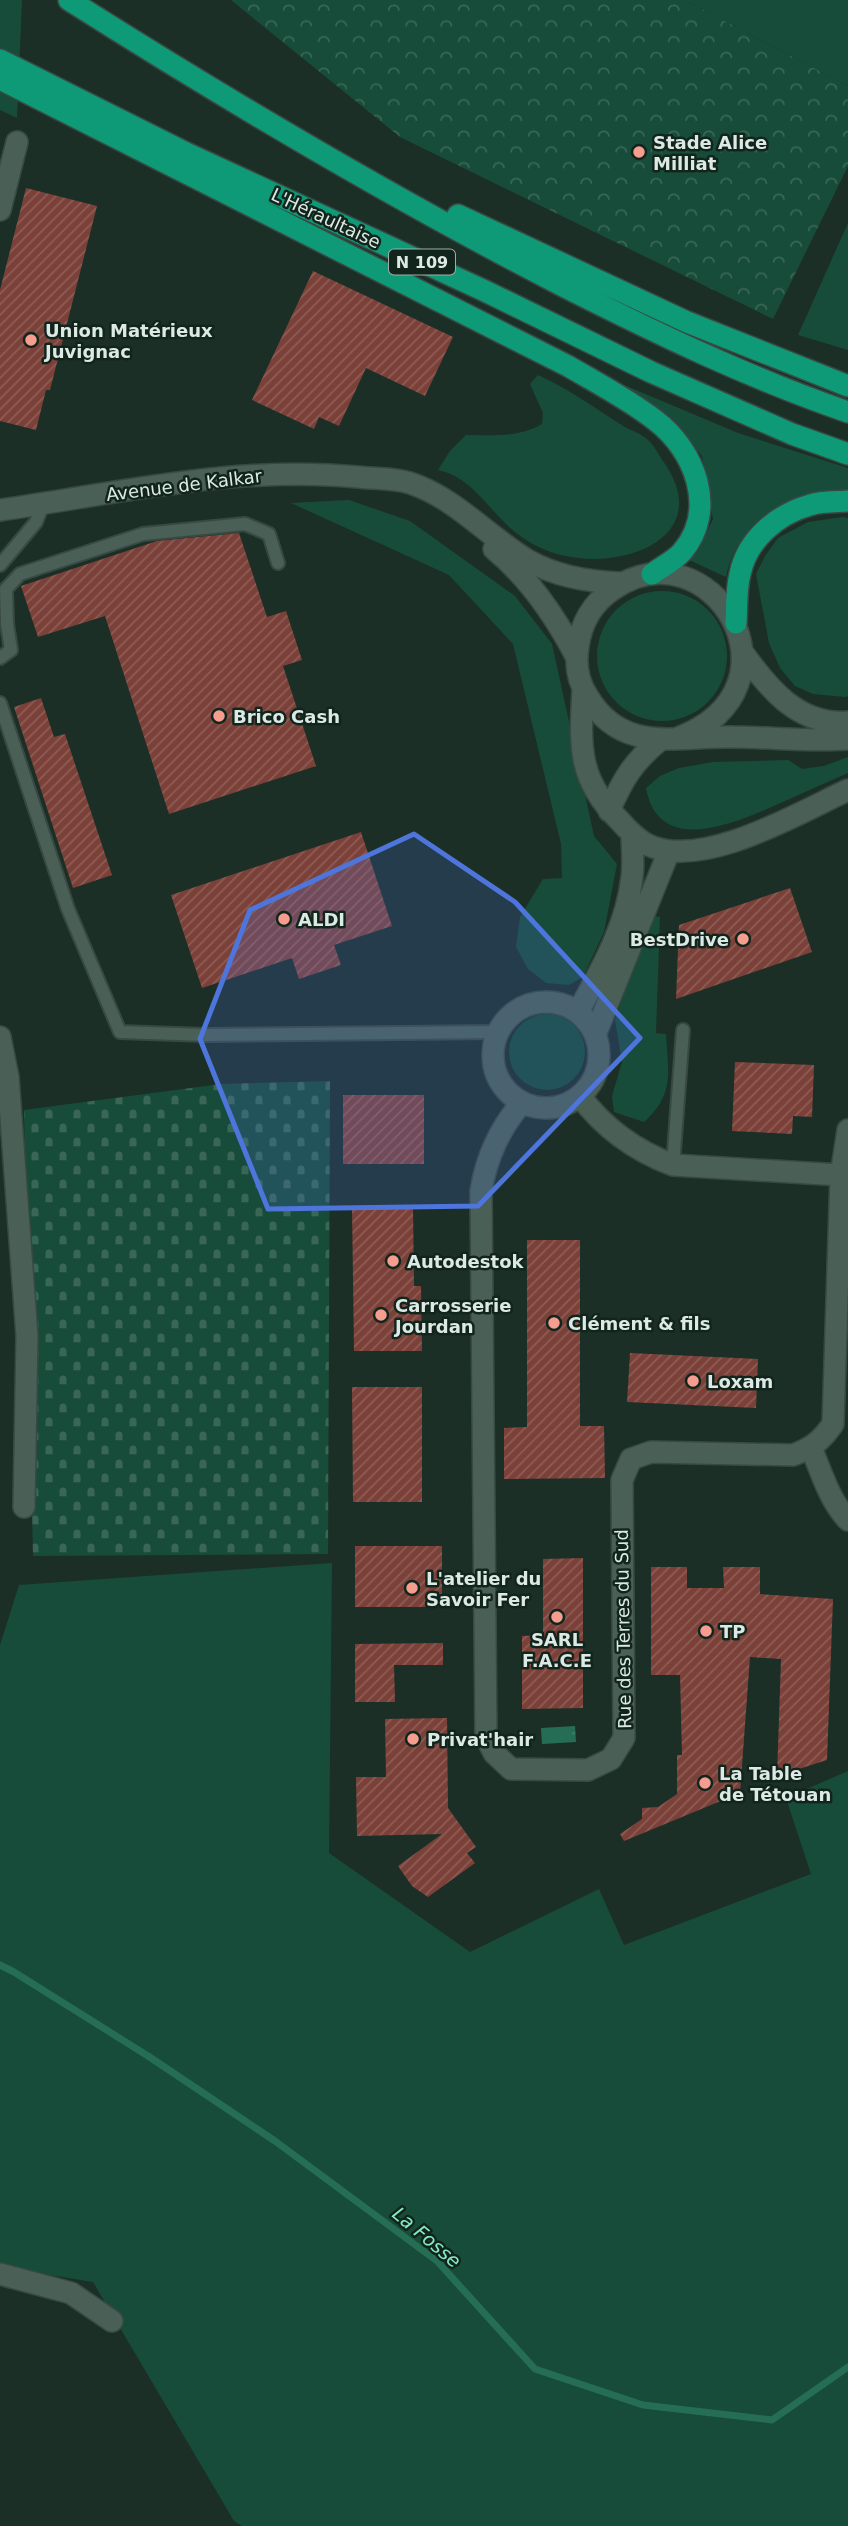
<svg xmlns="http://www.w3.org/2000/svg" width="848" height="2526" font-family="'DejaVu Sans',sans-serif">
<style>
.green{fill:#184c3a}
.cemetery{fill:url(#cemetery-stones)}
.park{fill:url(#park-crowns)}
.water{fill:url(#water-ripples)}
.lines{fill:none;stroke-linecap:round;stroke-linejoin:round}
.stream{stroke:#256e55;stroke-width:7}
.building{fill:url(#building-hatch)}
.service-casing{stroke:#384943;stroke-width:16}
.minor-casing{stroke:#384943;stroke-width:24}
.tertiary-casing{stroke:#384943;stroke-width:24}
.trunk-casing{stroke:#384943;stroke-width:24}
.service{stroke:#4a5f56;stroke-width:12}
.minor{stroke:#4a5f56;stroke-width:21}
.tertiary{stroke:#4a5f56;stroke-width:21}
.trunk{stroke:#0f9a77;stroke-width:21}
.marked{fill:#4d75db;fill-opacity:0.2;stroke:#4d75db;stroke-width:5;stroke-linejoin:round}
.poi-dot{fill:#f59d8f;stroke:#11251d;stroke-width:2.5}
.labels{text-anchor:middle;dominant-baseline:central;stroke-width:5;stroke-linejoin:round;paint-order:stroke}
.shield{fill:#11251d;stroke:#a0aea8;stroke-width:2}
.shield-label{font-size:16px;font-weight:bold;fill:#dde9e4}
.poi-label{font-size:18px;font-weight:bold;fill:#dde9e4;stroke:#11251d;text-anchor:start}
.street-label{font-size:18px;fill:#dde9e4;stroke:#11251d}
.water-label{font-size:19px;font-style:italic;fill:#85ecc5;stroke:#11251d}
</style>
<defs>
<pattern id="cemetery-stones" width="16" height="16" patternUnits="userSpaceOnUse" patternTransform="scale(1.75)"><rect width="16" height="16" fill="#184c3a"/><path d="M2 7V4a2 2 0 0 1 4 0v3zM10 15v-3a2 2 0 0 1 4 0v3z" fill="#396656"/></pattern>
<pattern id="park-crowns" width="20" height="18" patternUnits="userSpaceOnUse" patternTransform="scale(1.75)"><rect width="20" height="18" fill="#184c3a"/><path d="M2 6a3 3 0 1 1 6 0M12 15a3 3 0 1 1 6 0" fill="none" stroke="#396656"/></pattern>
<pattern id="water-ripples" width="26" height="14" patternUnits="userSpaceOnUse" patternTransform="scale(1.75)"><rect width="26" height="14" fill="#256e55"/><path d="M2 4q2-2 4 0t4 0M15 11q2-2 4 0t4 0" fill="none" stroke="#44836d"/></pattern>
<pattern id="building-hatch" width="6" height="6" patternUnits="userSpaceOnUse" patternTransform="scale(1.75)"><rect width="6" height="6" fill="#7b4139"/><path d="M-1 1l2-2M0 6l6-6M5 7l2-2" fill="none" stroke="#8d5c56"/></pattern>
</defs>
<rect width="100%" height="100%" fill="#1b2f27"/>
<path class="green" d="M 0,0 L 22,0 L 17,118 L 0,110 Z
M 685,0 L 848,0 L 848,86 Z
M 848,223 L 848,350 L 798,335 Z
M 538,375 C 569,389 596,409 625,427 C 632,431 642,434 648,440 C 654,445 658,454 663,461 C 712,530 639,565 578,558 C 551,555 527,544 507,525 C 485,504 470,477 438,470 L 450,451 L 466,435 C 493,435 518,438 542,424 L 543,413 L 530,384 Z
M 605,377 L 738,433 L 848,468 L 848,492 C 804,498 779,496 748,532 C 737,545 729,560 726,577 L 687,559 L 698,551 L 713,519 L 702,456 L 674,423 L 644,400 Z
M 349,500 L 410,521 L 515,596 L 552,644 L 594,836 L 617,864 L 604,932 L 583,977 L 569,985 L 546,983 L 528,969 L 516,947 L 520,917 L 543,879 L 562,878 L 561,844 L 513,644 L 449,575 L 291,503 Z
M 843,517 L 848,518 L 848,696 L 845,697 L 813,694 L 795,686 L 780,668 L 769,643 L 756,574 L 765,556 L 778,538 L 808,522 Z
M597 656a65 65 0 1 1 130 0a65 65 0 1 1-130 0Z
M 848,757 L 848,773 C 826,783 804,792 783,802 C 741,820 659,860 646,788 L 660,776 L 679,768 L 713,762 L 788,760 L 802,769 L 824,766 Z
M 651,915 L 660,917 L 656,1033 L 666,1034 C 668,1072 675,1094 644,1122 L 614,1112 L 612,1096 L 622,1062 L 615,1020 Z
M509 1052a38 38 0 1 1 76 0a38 38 0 1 1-76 0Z
M 332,1563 L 329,1853 L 470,1952 L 599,1889 L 624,1945 L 811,1874 L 786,1798 L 848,1771 L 848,2526 L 242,2526 L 234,2521 L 93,2282 L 0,2267 L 0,1645 L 19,1585 Z"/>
<path class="cemetery" d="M 330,1081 L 328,1554 L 33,1556 L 24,1110 L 221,1084 Z"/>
<path class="park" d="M 231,0 L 685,0 L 848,86 L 848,166 L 773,319 L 400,137 Z"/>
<path class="water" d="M 575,1726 L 576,1742 L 542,1744 L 541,1728 Z"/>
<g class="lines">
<path class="stream" d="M 0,1965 L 14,1972 L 148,2056 L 275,2141 L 437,2261 L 535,2369 L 643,2405 L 772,2420 L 848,2367"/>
</g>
<path class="building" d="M 26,188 L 97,206 L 50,390 L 46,390 L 36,430 L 0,421 L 0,290 Z
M 313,271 L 453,337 L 425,396 L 366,368 L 339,426 L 319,417 L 314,429 L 252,400 Z
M 239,533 L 267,617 L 286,611 L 302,660 L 283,666 L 316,766 L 169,814 L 105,616 L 38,637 L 21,586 L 157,541 Z
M 41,698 L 54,737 L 65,734 L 112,875 L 73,888 L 14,707 Z
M 361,832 L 392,926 L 334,945 L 341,965 L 299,979 L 292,958 L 202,988 L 171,895 Z
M 790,888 L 812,952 L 676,999 L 679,925 Z
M 735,1062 L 814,1065 L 812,1117 L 793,1116 L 792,1134 L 732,1131 Z
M 343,1095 L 424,1095 L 424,1164 L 343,1164 Z
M 413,1206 L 414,1286 L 421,1286 L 422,1351 L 354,1351 L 352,1207 Z
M 527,1240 L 580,1240 L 580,1426 L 604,1426 L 605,1478 L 504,1479 L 504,1428 L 527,1427 Z
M 630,1353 L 758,1359 L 756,1408 L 627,1402 Z
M 352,1387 L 422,1387 L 422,1502 L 353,1502 Z
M 355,1546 L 442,1546 L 442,1607 L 355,1607 Z
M 583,1558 L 583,1708 L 522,1709 L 522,1636 L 543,1635 L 543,1559 Z
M 651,1567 L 687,1567 L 687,1588 L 724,1588 L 723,1567 L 760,1567 L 760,1594 L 833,1599 L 827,1760 L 777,1776 L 781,1659 L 750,1657 L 740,1793 L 624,1841 L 620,1834 L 642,1819 L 642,1808 L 658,1807 L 677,1794 L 677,1755 L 682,1755 L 680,1675 L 651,1675 Z
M 443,1643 L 443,1665 L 394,1665 L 395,1702 L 355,1702 L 355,1644 Z
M 447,1718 L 448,1808 L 476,1847 L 467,1853 L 475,1863 L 428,1897 L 412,1886 L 398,1866 L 442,1834 L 357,1836 L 356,1777 L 386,1777 L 385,1719 Z"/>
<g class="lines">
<g class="service-casing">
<path id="service" d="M 0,565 L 36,522 L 43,504
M 0,658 L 11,650 L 7,624 L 6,589 L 20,574 L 143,534 L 245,524 L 269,534 L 278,563
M 0,703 L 68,909 L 120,1032 L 205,1035 L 497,1032
M 673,1165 L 683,1030"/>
</g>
<g class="minor-casing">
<path id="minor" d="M 0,210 L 17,142
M 583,689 C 580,745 577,779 620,821 C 629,831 640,843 653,847 C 708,867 798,813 848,790
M 609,811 C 623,779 633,762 660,740
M493 1055a53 53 0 1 1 106 0a53 53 0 1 1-106 0Z
M 578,1012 C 601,970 627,925 632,877 C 634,863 632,848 632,834
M 595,1035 L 669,851
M 0,1037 L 8,1077 L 27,1336 L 24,1507
M 522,1103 C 500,1127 486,1159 481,1191 L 486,1737 L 494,1753 L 511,1769 L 588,1770 L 611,1759 L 624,1738 L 622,1480 L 631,1459 L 651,1452 L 793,1455 C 812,1448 821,1441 833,1424 L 841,1175 L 673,1165 C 636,1151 603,1127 580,1096
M 841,1175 L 848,1130
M 811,1448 C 822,1473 829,1500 848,1520
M 0,2274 L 71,2293 L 112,2321"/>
</g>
<g class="tertiary-casing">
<path id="tertiary" d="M 0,510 C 118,493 238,465 358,477 C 375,479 394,478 410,483 C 456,498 488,537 529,561 C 556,576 591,582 621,583
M 494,549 C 529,578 555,616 576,656
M 743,653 C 769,689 799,726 848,722
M 678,738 C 812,687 710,521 612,590 C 593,603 581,623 578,647 C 575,665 578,682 588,697 C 622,754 676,736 731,737 C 770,737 809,742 848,739"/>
</g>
<g class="trunk-casing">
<path id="trunk" d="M 69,0 C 230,102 394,199 563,286 C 656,333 749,378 848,412
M 0,60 L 186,153 L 485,291 L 651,372 L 792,434 L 848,454
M 0,79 L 568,366 C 597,383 628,399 655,420 C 695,450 718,510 682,552 C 674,561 661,567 652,574
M 458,215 L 687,322 L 848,386
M 736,623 C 737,607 736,589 740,574 C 747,539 778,514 810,505 C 822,501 836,502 848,501"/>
</g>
<use href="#service" class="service"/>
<use href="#minor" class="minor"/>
<use href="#tertiary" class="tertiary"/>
<use href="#trunk" class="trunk"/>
</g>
<path class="marked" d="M 414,834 L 515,902 L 640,1038 L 478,1206 L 268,1209 L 200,1039 L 250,910 Z"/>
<g class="poi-dot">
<circle cx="639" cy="152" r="7"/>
<circle cx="31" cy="340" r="7"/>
<circle cx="219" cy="716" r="7"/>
<circle cx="284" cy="919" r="7"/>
<circle cx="743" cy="939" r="7"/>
<circle cx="393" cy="1261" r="7"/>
<circle cx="381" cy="1315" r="7"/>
<circle cx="554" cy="1323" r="7"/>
<circle cx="693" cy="1381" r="7"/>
<circle cx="412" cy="1588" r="7"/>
<circle cx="557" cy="1617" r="7"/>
<circle cx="706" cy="1631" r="7"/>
<circle cx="413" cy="1739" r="7"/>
<circle cx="705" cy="1783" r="7"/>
</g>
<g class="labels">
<rect class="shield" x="389" y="249.5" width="66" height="25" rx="5"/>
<g class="shield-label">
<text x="422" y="262">N 109</text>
</g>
<g class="poi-label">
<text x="653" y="142">Stade Alice<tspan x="653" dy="21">Milliat</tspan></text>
<text x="45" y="330">Union Matérieux<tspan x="45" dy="21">Juvignac</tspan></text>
<text x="233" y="716">Brico Cash</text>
<text x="298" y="919">ALDI</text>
<text x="729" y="939" text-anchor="end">BestDrive</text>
<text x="407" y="1261">Autodestok</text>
<text x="395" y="1305">Carrosserie<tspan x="395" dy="21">Jourdan</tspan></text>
<text x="568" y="1323">Clément &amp; fils</text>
<text x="707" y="1381">Loxam</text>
<text x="426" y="1578">L'atelier du<tspan x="426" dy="21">Savoir Fer</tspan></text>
<text x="720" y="1631">TP</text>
<text x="557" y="1639" text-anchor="middle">SARL<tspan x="557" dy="21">F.A.C.E</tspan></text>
<text x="427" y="1739">Privat'hair</text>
<text x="719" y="1773">La Table<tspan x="719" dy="21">de Tétouan</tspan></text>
</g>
<g class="street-label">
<text transform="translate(326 218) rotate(25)">L'Héraultaise</text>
<text transform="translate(184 485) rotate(-7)">Avenue de Kalkar</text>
<text transform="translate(623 1629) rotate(-91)">Rue des Terres du Sud</text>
</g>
<g class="water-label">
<text transform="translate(427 2237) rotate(40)">La Fosse</text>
</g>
</g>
</svg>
